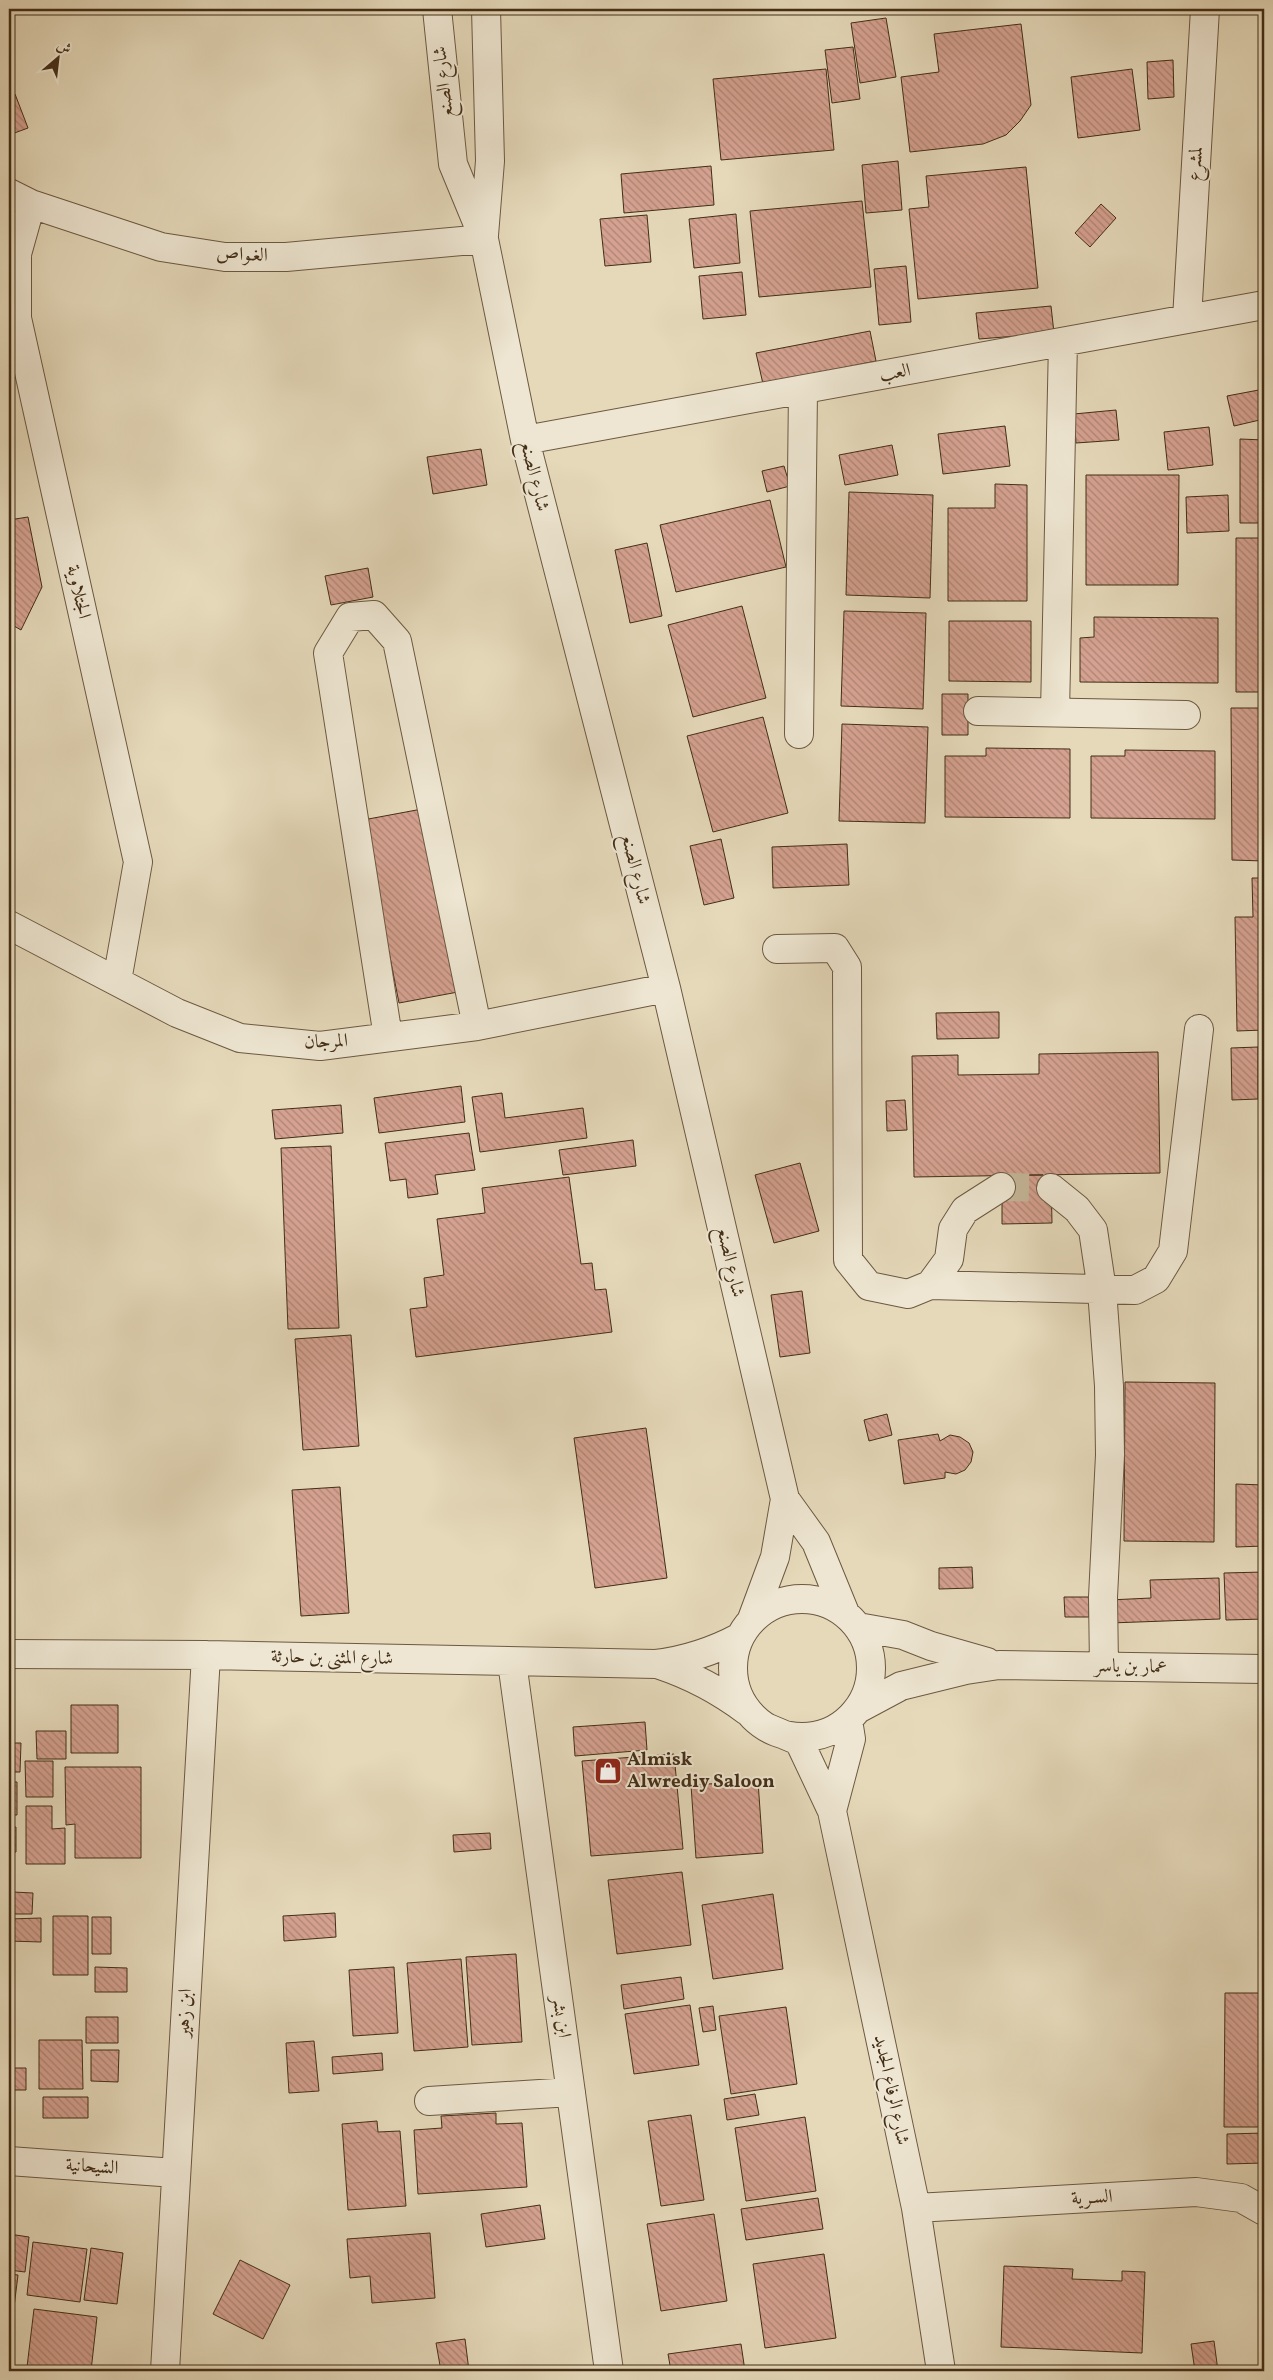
<svg xmlns="http://www.w3.org/2000/svg" width="1273" height="2380" font-family="Vollkorn,Amiri,serif">
<style>
.building{fill:url(#building-back-hatch);stroke:#432e17}
.lines{fill:none;stroke-linecap:round;stroke-linejoin:round}
.minor-tunnel{stroke:#c5b799;stroke-width:28;stroke-dasharray:28 14;stroke-linecap:butt}
.minor-casing{stroke:#6c5940;stroke-width:30}
.minor{stroke:#eee6d2;stroke-width:28}
.labels{text-anchor:middle;dominant-baseline:central;stroke-width:4;stroke-linejoin:round;paint-order:stroke}
.street-label{font-size:19px;fill:#432e17;stroke:#eee6d2}
.poi-label{font-size:19px;font-weight:bold;fill:#432e17;stroke:#eee6d2;text-anchor:start}
</style>
<defs>
<pattern id="building-back-hatch" width="6" height="6" patternUnits="userSpaceOnUse" patternTransform="scale(1.25)"><rect width="6" height="6" fill="#d5a190"/><path d="M-1 5l2 2M0 0l6 6M5-1l2 2" fill="none" stroke="#ae8475"/></pattern>
</defs>
<rect width="100%" height="100%" fill="#e5d9ba"/>
<filter id="stains"><feTurbulence type="fractalNoise" baseFrequency=".004" numOctaves="4"/><feColorMatrix values="0 0 0 0 .2 0 0 0 0 .09 0 0 0 0 .02 0 0 0 .5 -.17"/></filter>
<radialGradient id="worn" r=".72"><stop offset=".6" stop-color="#630" stop-opacity="0"/><stop offset="1" stop-color="#630" stop-opacity=".3"/></radialGradient>
<path class="building" d="M 1157,9 L 1180,9 L 1180,12 L 1157,13 Z
M 886,18 L 896,77 L 860,83 L 851,23 Z
M 1021,24 L 1031,105 L 1020,121 L 1006,135 L 983,144 L 910,152 L 901,77 L 939,72 L 934,34 Z
M 853,47 L 860,99 L 832,103 L 825,50 Z
M 1173,60 L 1174,97 L 1148,99 L 1147,62 Z
M 826,69 L 834,150 L 721,160 L 713,79 Z
M 1132,69 L 1140,130 L 1078,138 L 1071,77 Z
M 15,94 L 28,128 L 9,135 L 9,96 Z
M 898,161 L 902,210 L 866,213 L 862,165 Z
M 711,166 L 714,205 L 624,213 L 621,174 Z
M 1026,167 L 1038,288 L 918,299 L 909,209 L 929,207 L 926,176 Z
M 862,201 L 871,287 L 759,297 L 750,211 Z
M 1101,204 L 1116,218 L 1090,247 L 1075,233 Z
M 736,214 L 740,263 L 694,268 L 689,219 Z
M 647,215 L 651,262 L 605,266 L 600,219 Z
M 906,266 L 911,322 L 879,325 L 874,269 Z
M 742,272 L 746,315 L 703,319 L 699,276 Z
M 1051,306 L 1054,333 L 979,339 L 976,313 Z
M 870,331 L 876,361 L 763,384 L 756,353 Z
M 1264,389 L 1264,419 L 1234,426 L 1227,396 Z
M 1116,410 L 1119,440 L 1076,443 L 1074,414 Z
M 1005,426 L 1010,466 L 943,474 L 938,434 Z
M 1209,427 L 1213,465 L 1168,470 L 1164,432 Z
M 1240,439 L 1264,440 L 1264,523 L 1240,523 Z
M 892,445 L 898,475 L 845,485 L 839,455 Z
M 481,449 L 487,485 L 433,494 L 427,457 Z
M 784,466 L 790,486 L 767,492 L 762,471 Z
M 1086,475 L 1179,475 L 1178,585 L 1086,585 Z
M 995,484 L 1027,485 L 1027,601 L 948,601 L 948,508 L 995,508 Z
M 849,492 L 933,495 L 930,598 L 846,595 Z
M 1228,495 L 1229,531 L 1187,533 L 1186,497 Z
M 770,500 L 786,567 L 676,592 L 660,525 Z
M 28,517 L 42,587 L 21,630 L 9,623 L 9,520 Z
M 1236,538 L 1264,538 L 1264,692 L 1236,692 Z
M 647,543 L 662,616 L 630,623 L 615,550 Z
M 368,568 L 373,597 L 331,605 L 325,576 Z
M 742,606 L 766,698 L 693,717 L 668,625 Z
M 844,611 L 926,613 L 923,709 L 841,706 Z
M 1094,617 L 1218,618 L 1218,683 L 1080,682 L 1080,638 L 1094,637 Z
M 949,621 L 1031,621 L 1031,682 L 949,681 Z
M 942,694 L 968,694 L 968,735 L 942,735 Z
M 1231,708 L 1264,708 L 1264,861 L 1232,860 Z
M 763,717 L 788,813 L 713,832 L 687,736 Z
M 842,724 L 928,727 L 925,823 L 839,821 Z
M 986,748 L 1070,749 L 1070,818 L 945,817 L 945,756 L 986,756 Z
M 1125,750 L 1215,751 L 1215,819 L 1091,818 L 1091,756 L 1125,756 Z
M 422,809 L 458,992 L 399,1003 L 363,820 Z
M 721,839 L 734,898 L 704,905 L 690,846 Z
M 847,844 L 849,885 L 773,888 L 772,847 Z
M 1252,878 L 1264,878 L 1264,1030 L 1237,1031 L 1235,917 L 1253,917 Z
M 999,1012 L 999,1038 L 937,1039 L 936,1013 Z
M 1258,1047 L 1258,1099 L 1232,1100 L 1231,1048 Z
M 1262,1047 L 1264,1047 L 1264,1083 Z
M 1158,1052 L 1160,1173 L 914,1177 L 912,1056 L 958,1055 L 958,1075 L 1039,1074 L 1039,1054 Z
M 461,1086 L 465,1122 L 379,1133 L 374,1098 Z
M 502,1093 L 505,1118 L 583,1108 L 587,1138 L 480,1152 L 472,1097 Z
M 905,1100 L 907,1130 L 887,1131 L 886,1101 Z
M 341,1105 L 343,1133 L 275,1139 L 272,1110 Z
M 469,1133 L 475,1170 L 435,1175 L 438,1194 L 408,1198 L 406,1179 L 390,1181 L 385,1143 Z
M 633,1140 L 636,1166 L 563,1175 L 559,1150 Z
M 331,1146 L 339,1328 L 288,1329 L 281,1148 Z
M 800,1163 L 819,1231 L 774,1243 L 755,1175 Z
M 1002,1175 L 1051,1175 L 1052,1223 L 1002,1224 Z
M 569,1177 L 581,1264 L 592,1263 L 595,1290 L 606,1289 L 612,1332 L 416,1357 L 410,1309 L 427,1307 L 424,1278 L 444,1275 L 437,1219 L 485,1213 L 482,1188 Z
M 802,1291 L 810,1353 L 780,1357 L 771,1295 Z
M 351,1335 L 359,1446 L 303,1450 L 295,1339 Z
M 1125,1382 L 1215,1383 L 1214,1542 L 1124,1541 Z
M 887,1414 L 892,1435 L 869,1441 L 864,1420 Z
M 646,1428 L 667,1578 L 595,1588 L 574,1438 Z
M 938,1434 L 940,1441 L 950,1435 L 960,1437 L 969,1443 L 973,1452 L 971,1462 L 965,1470 L 956,1474 L 945,1472 L 945,1478 L 904,1484 L 898,1440 Z
M 1236,1484 L 1264,1485 L 1264,1546 L 1236,1547 Z
M 340,1487 L 349,1613 L 301,1616 L 292,1490 Z
M 972,1567 L 973,1588 L 939,1589 L 939,1568 Z
M 1264,1572 L 1264,1619 L 1226,1620 L 1224,1573 Z
M 1219,1578 L 1220,1619 L 1110,1623 L 1109,1600 L 1151,1598 L 1150,1580 Z
M 1064,1597 L 1089,1597 L 1089,1617 L 1065,1617 Z
M 71,1705 L 118,1705 L 118,1753 L 71,1753 Z
M 645,1722 L 647,1750 L 575,1756 L 573,1727 Z
M 36,1731 L 66,1731 L 66,1759 L 37,1759 Z
M 9,1743 L 21,1743 L 20,1772 L 9,1772 Z
M 674,1754 L 683,1849 L 591,1856 L 582,1761 Z
M 25,1761 L 53,1761 L 53,1797 L 26,1797 Z
M 65,1767 L 141,1767 L 141,1858 L 75,1858 L 75,1824 L 66,1825 Z
M 758,1781 L 763,1853 L 696,1858 L 691,1785 Z
M 9,1782 L 17,1782 L 17,1815 L 9,1815 Z
M 26,1806 L 52,1806 L 52,1829 L 65,1828 L 65,1864 L 26,1864 Z
M 9,1827 L 16,1827 L 16,1852 L 9,1852 Z
M 490,1833 L 491,1849 L 454,1852 L 453,1835 Z
M 682,1872 L 691,1945 L 617,1954 L 608,1880 Z
M 13,1892 L 33,1893 L 32,1914 L 14,1914 Z
M 773,1894 L 783,1969 L 713,1979 L 702,1905 Z
M 335,1913 L 336,1937 L 284,1941 L 283,1916 Z
M 53,1916 L 88,1916 L 88,1975 L 53,1975 Z
M 92,1917 L 111,1917 L 111,1954 L 92,1954 Z
M 41,1918 L 41,1942 L 9,1941 L 9,1919 Z
M 516,1954 L 522,2042 L 472,2045 L 466,1957 Z
M 461,1959 L 468,2047 L 414,2051 L 407,1963 Z
M 95,1967 L 127,1968 L 127,1992 L 95,1992 Z
M 394,1967 L 398,2033 L 353,2036 L 349,1970 Z
M 681,1977 L 684,1999 L 624,2009 L 621,1985 Z
M 1225,1993 L 1264,1993 L 1264,2127 L 1224,2127 Z
M 690,2005 L 699,2065 L 634,2074 L 625,2014 Z
M 713,2006 L 716,2030 L 703,2032 L 699,2008 Z
M 786,2007 L 797,2084 L 731,2094 L 719,2016 Z
M 86,2017 L 118,2017 L 118,2043 L 86,2043 Z
M 39,2040 L 82,2040 L 83,2089 L 39,2089 Z
M 314,2041 L 319,2091 L 289,2093 L 286,2043 Z
M 91,2050 L 119,2050 L 118,2082 L 91,2081 Z
M 382,2053 L 383,2070 L 333,2074 L 332,2057 Z
M 9,2068 L 26,2068 L 26,2090 L 9,2090 Z
M 755,2094 L 759,2115 L 727,2120 L 724,2099 Z
M 43,2097 L 88,2097 L 88,2118 L 43,2118 Z
M 496,2113 L 496,2124 L 522,2123 L 527,2187 L 418,2194 L 414,2130 L 442,2128 L 441,2116 Z
M 691,2115 L 704,2200 L 661,2206 L 648,2121 Z
M 805,2117 L 816,2191 L 746,2201 L 735,2128 Z
M 377,2121 L 378,2132 L 400,2131 L 406,2206 L 348,2210 L 342,2124 Z
M 1264,2133 L 1264,2163 L 1227,2164 L 1227,2134 Z
M 818,2198 L 823,2229 L 746,2240 L 741,2209 Z
M 540,2205 L 545,2239 L 486,2247 L 481,2214 Z
M 714,2214 L 727,2301 L 661,2311 L 647,2224 Z
M 430,2233 L 435,2298 L 372,2303 L 370,2276 L 350,2278 L 347,2239 Z
M 9,2234 L 29,2237 L 25,2272 L 9,2270 Z
M 33,2242 L 87,2249 L 80,2302 L 27,2295 Z
M 91,2248 L 123,2253 L 117,2304 L 84,2300 Z
M 824,2254 L 836,2338 L 765,2348 L 753,2264 Z
M 240,2260 L 290,2285 L 263,2339 L 213,2314 Z
M 1004,2266 L 1073,2269 L 1072,2279 L 1122,2281 L 1122,2271 L 1145,2272 L 1142,2353 L 1001,2347 Z
M 9,2274 L 18,2275 L 11,2331 L 9,2331 Z
M 34,2309 L 97,2317 L 91,2371 L 64,2371 L 27,2367 Z
M 465,2339 L 469,2371 L 441,2371 L 436,2343 Z
M 1214,2341 L 1218,2371 L 1195,2371 L 1191,2344 Z
M 741,2344 L 745,2371 L 671,2371 L 668,2354 Z
M 1004,2368 L 1031,2371 L 1004,2371 Z"/>
<g class="lines">
<path class="minor-tunnel" d="M 1001,1187 L 1051,1188"/>
<g class="minor-casing">
<path id="minor" d="M 437,9 L 453,164 L 484,239 L 525,440 L 666,988 L 785,1499 L 816,1542 L 845,1613
M 9,193 L 31,204 L 161,247 L 225,257 L 286,257 L 484,239
M 31,204 L 17,254 L 17,318 L 138,862 L 117,981
M 484,235 L 490,161 L 486,9
M 1187,319 L 1205,9
M 525,440 L 1264,305
M 978,711 L 1186,715
M 1055,712 L 1063,342
M 799,734 L 803,390
M 9,925 L 177,1013 L 240,1038 L 320,1046 L 477,1026 L 666,988
M 777,949 L 835,948 L 847,967 L 848,1260 L 869,1286 L 908,1294 L 930,1285 L 949,1259 L 953,1229 L 965,1210 L 1001,1187
M 388,1037 L 328,653 L 350,617 L 374,615 L 397,641 L 477,1026
M 1051,1188 L 1077,1209 L 1093,1230 L 1102,1290 L 1109,1386 L 1110,1455 L 1103,1597 L 1104,1666
M 930,1285 L 1135,1290 L 1156,1279 L 1173,1251 L 1199,1029
M733 1668a69 69 0 1 1 138 0a69 69 0 1 1-138 0Z
M 752,1619 L 775,1557 L 785,1499
M 858,1627 L 903,1635 L 931,1646 L 987,1662
M 9,1654 L 206,1655 L 656,1664 C 687,1660 712,1652 740,1637
M 512,1662 L 609,2371
M 660,1665 C 693,1676 719,1690 747,1711
M 858,1709 L 901,1686 L 966,1670 L 999,1665 L 1264,1669
M 768,1728 L 799,1741 L 832,1811 L 916,2208 L 941,2371
M 832,1811 L 851,1739 L 848,1720
M 429,2101 L 571,2092
M 9,2161 L 175,2173
M 916,2208 L 1196,2192 L 1241,2198 L 1264,2211
M 165,2371 L 206,1655"/>
</g>
<use href="#minor" class="minor"/>
</g>
<defs>
<g id="shop-square" transform="scale(1.4375)"><rect x="-9" y="-9" width="18" height="18" rx="4" fill="#8f2418" stroke="#eee6d2"/><path d="M-5-2.5h2.3a2.7 3.5 0 0 1 5.4 0H5L5.5 6h-11ZM-1.5-2.5h3a1.5 2.3 0 0 0-3 0Z" fill="#fff"/></g>
</defs>
<g fill-rule="evenodd">
<use href="#shop-square" x="608" y="1771"/>
</g>
<g class="labels">
<g class="street-label">
<text transform="translate(444 82) rotate(-96)">شارع الصنع</text>
<text transform="translate(1196 164) rotate(-87)">لمشرع</text>
<text transform="translate(242 255) rotate(2)">الغـواص</text>
<text transform="translate(895 373) rotate(-10)">العب</text>
<text transform="translate(534 476) rotate(76)">شارع الصنع</text>
<text transform="translate(78 592) rotate(77)">الجتلاوية</text>
<text transform="translate(635 869) rotate(76)">شارع الصنع</text>
<text transform="translate(326 1042) rotate(-2)">المرجان</text>
<text transform="translate(730 1262) rotate(77)">شارع الصنع</text>
<text transform="translate(332 1658) rotate(1)">شارع المثنى بن حارثة</text>
<text transform="translate(1131 1667) rotate(1)">عمار بن ياسر</text>
<text transform="translate(185 2013) rotate(-87)">ابن زهير</text>
<text transform="translate(561 2017) rotate(82)">ابن بشر</text>
<text transform="translate(891 2090) rotate(78)">شارع الرفاع الجديد</text>
<text transform="translate(92 2167) rotate(4)">الشيحانية</text>
<text transform="translate(1092 2198) rotate(-3)">السـرية</text>
</g>
<g class="poi-label">
<text x="627" y="1760">Almisk<tspan x="627" dy="22">Alwrediy Saloon</tspan></text>
</g>
</g>
<rect width="1273" height="2380" fill="none" stroke="#e5d9ba" stroke-width="30"/>
<rect x="10" y="10" width="1253" height="2360" fill="none" stroke="#432e17" stroke-width="2.5"/>
<rect x="15" y="15" width="1243" height="2350" fill="none" stroke="#432e17"/>
<g transform="translate(58 58) rotate(28)" stroke="#eee6d2" stroke-width="4" paint-order="stroke">
<path d="M0-4L9 19L0 12L-9 19Z" fill="#432e17"/>
<text y="-8" font-size="14" font-weight="bold" text-anchor="middle" fill="#432e17">ش</text>
</g>
<rect width="100%" height="100%" filter="url(#stains)"/>
<rect width="100%" height="100%" fill="url(#worn)"/>
</svg>
